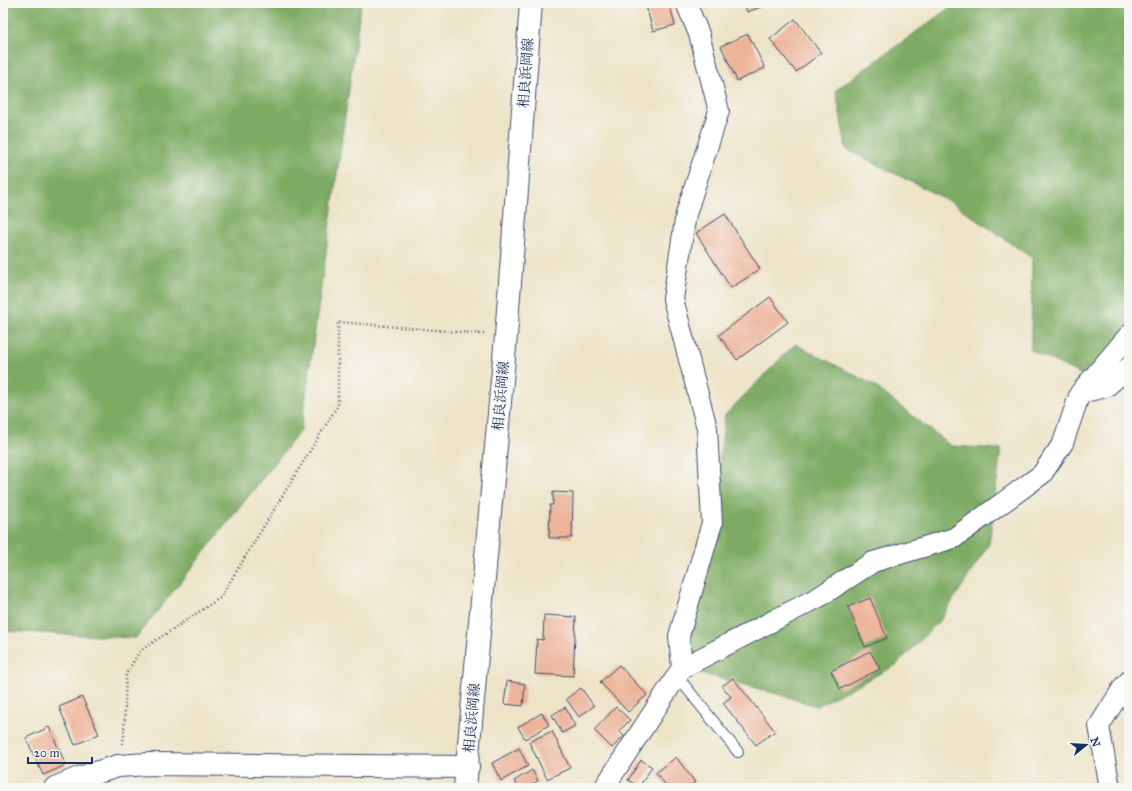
<svg xmlns="http://www.w3.org/2000/svg" width="1132" height="791" font-family="'IM FELL Great Primer','Noto Serif JP',serif">
<style>
.forest{fill:#7eab64;stroke:#4c6d61}
.building{fill:#edb49a}
.lines{fill:none;stroke-linecap:round;stroke-linejoin:round}
.service-casing{stroke:#3a4a6e;stroke-width:12}
.minor-casing{stroke:#3a4a6e;stroke-width:22}
.tertiary-casing{stroke:#3a4a6e;stroke-width:24}
.secondary-casing{stroke:#3a4a6e;stroke-width:24}
.path{stroke:#3a4a6e;stroke-width:2.5;stroke-dasharray:1 3;stroke-linecap:butt}
.service{stroke:#fff;stroke-width:10}
.minor{stroke:#fff;stroke-width:20}
.tertiary{stroke:#fff;stroke-width:22}
.secondary{stroke:#fff;stroke-width:22}
.labels{text-anchor:middle;dominant-baseline:central;stroke-width:3.5;stroke-linejoin:round;paint-order:stroke}
.street-label{font-size:14px;fill:#1b2f5e;stroke:#f6f6f2}
</style>
<rect width="100%" height="100%" fill="#f6f6f2"/>
<filter id="ink" filterUnits="userSpaceOnUse"><feTurbulence type="fractalNoise" baseFrequency=".025" numOctaves="2"/><feDisplacementMap in="SourceGraphic" scale="8" xChannelSelector="R" yChannelSelector="G"/><feConvolveMatrix kernelMatrix="1 2 1 2 8 2 1 2 1" color-interpolation-filters="sRGB"/></filter>
<filter id="wash" filterUnits="userSpaceOnUse"><feTurbulence type="fractalNoise" baseFrequency=".012" numOctaves="4" result="noise"/><feDisplacementMap in="SourceGraphic" scale="16" xChannelSelector="R" yChannelSelector="G"/><feGaussianBlur stdDeviation="0.9" result="paint"/><feColorMatrix in="noise" values="0 0 0 0 0 0 0 0 0 0 0 0 0 0 0 0 0 1.4 0 .05"/><feComposite in="paint" operator="in"/></filter>
<g filter="url(#wash)">
<rect width="100%" height="100%" fill="#ede4c7"/>
<path class="forest" d="M 3,3 L 361,3 L 301,430 L 136,638 L 3,631 Z
M 956,3 L 1129,3 L 1129,335 L 1106,387 L 1031,350 L 1032,258 L 953,203 L 846,149 L 836,90 Z
M 795,344 L 872,384 L 951,446 L 1001,449 L 989,544 L 941,619 L 896,665 L 817,706 L 781,695 L 682,668 L 712,523 L 725,415 Z"/>
<g id="blocks">
<path class="building" d="M 657,3 L 669,3 L 675,25 L 653,31 L 646,6 Z
M 744,3 L 772,3 L 747,12 Z
M 795,19 L 821,53 L 796,72 L 770,39 Z
M 748,34 L 765,68 L 737,81 L 721,46 Z
M 725,214 L 760,269 L 731,288 L 696,233 Z
M 770,297 L 788,322 L 737,360 L 719,335 Z
M 553,492 L 573,493 L 572,538 L 549,538 L 550,505 L 553,505 Z
M 870,598 L 887,638 L 865,647 L 848,607 Z
M 544,615 L 576,617 L 573,676 L 535,674 L 537,639 L 543,640 Z
M 870,651 L 880,669 L 840,689 L 831,671 Z
M 619,665 L 647,695 L 628,712 L 600,682 Z
M 733,678 L 775,731 L 756,745 L 723,703 L 731,697 L 722,686 Z
M 507,681 L 525,684 L 523,706 L 504,704 Z
M 581,688 L 594,706 L 579,717 L 566,699 Z
M 82,697 L 99,734 L 75,745 L 59,707 Z
M 565,707 L 575,726 L 562,733 L 552,715 Z
M 616,707 L 630,720 L 619,731 L 624,736 L 612,748 L 594,730 Z
M 542,713 L 549,725 L 525,739 L 518,727 Z
M 49,727 L 66,765 L 43,775 L 26,738 Z
M 552,731 L 570,768 L 547,779 L 529,742 Z
M 519,748 L 528,766 L 501,781 L 492,763 Z
M 676,757 L 695,782 L 688,788 L 668,788 L 656,773 Z
M 641,760 L 652,767 L 639,787 L 628,780 Z
M 532,770 L 538,781 L 526,788 L 518,788 L 514,781 Z"/>
</g>
</g>
<g filter="url(#ink)">
<use href="#blocks" fill-opacity="0" stroke="#3a4a6e" stroke-width="1"/>
<g class="lines">
<g class="service-casing">
<path id="service" d="M 677,676 L 738,752"/>
</g>
<g class="minor-casing">
<path id="minor" d="M 1080,393 L 1106,387 L 1129,367
M 682,668 L 679,636 L 712,523 L 707,428 L 673,299 L 686,214 L 719,111 L 699,34 L 686,3
M 604,788 L 682,668 L 819,597 L 873,562 L 954,538 L 1042,474 L 1063,443 L 1080,393 L 1129,335
M 1110,788 L 1099,726 L 1124,686 L 1129,681"/>
</g>
<g class="tertiary-casing">
<path id="tertiary" d="M 55,788 L 79,778 L 118,766 L 148,764 L 468,767"/>
</g>
<g class="secondary-casing">
<path id="secondary" d="M 465,788 L 506,336 L 531,3"/>
</g>
<path class="path" d="M 122,744 L 124,737 L 126,674 L 140,651 L 220,598 L 338,405 L 338,322 L 484,334"/>
<use href="#service" class="service"/>
<use href="#minor" class="minor"/>
<use href="#tertiary" class="tertiary"/>
<use href="#secondary" class="secondary"/>
</g>
</g>
<g class="labels">
<g class="street-label">
<text transform="translate(526 73) rotate(-86)">相良浜岡線</text>
<text transform="translate(501 396) rotate(-85)">相良浜岡線</text>
<text transform="translate(472 718) rotate(-85)">相良浜岡線</text>
</g>
</g>
<rect width="1132" height="791" fill="none" stroke="#f6f6f2" stroke-width="16"/>
<g transform="translate(1086 745) rotate(72)" stroke="#f6f6f2" stroke-width="3" paint-order="stroke">
<path d="M0-3L7 15L0 10L-7 15Z" fill="#1b2f5e"/>
<text y="-6" font-size="11" font-weight="bold" text-anchor="middle" fill="#1b2f5e">N</text>
</g>
<path d="M28 757v6h64v-6" fill="none" stroke="#1b2f5e" stroke-width="2"/>
<text x="34" y="757" font-size="12" fill="#1b2f5e" stroke="#f6f6f2" stroke-width="3" paint-order="stroke">20 m</text>
</svg>
